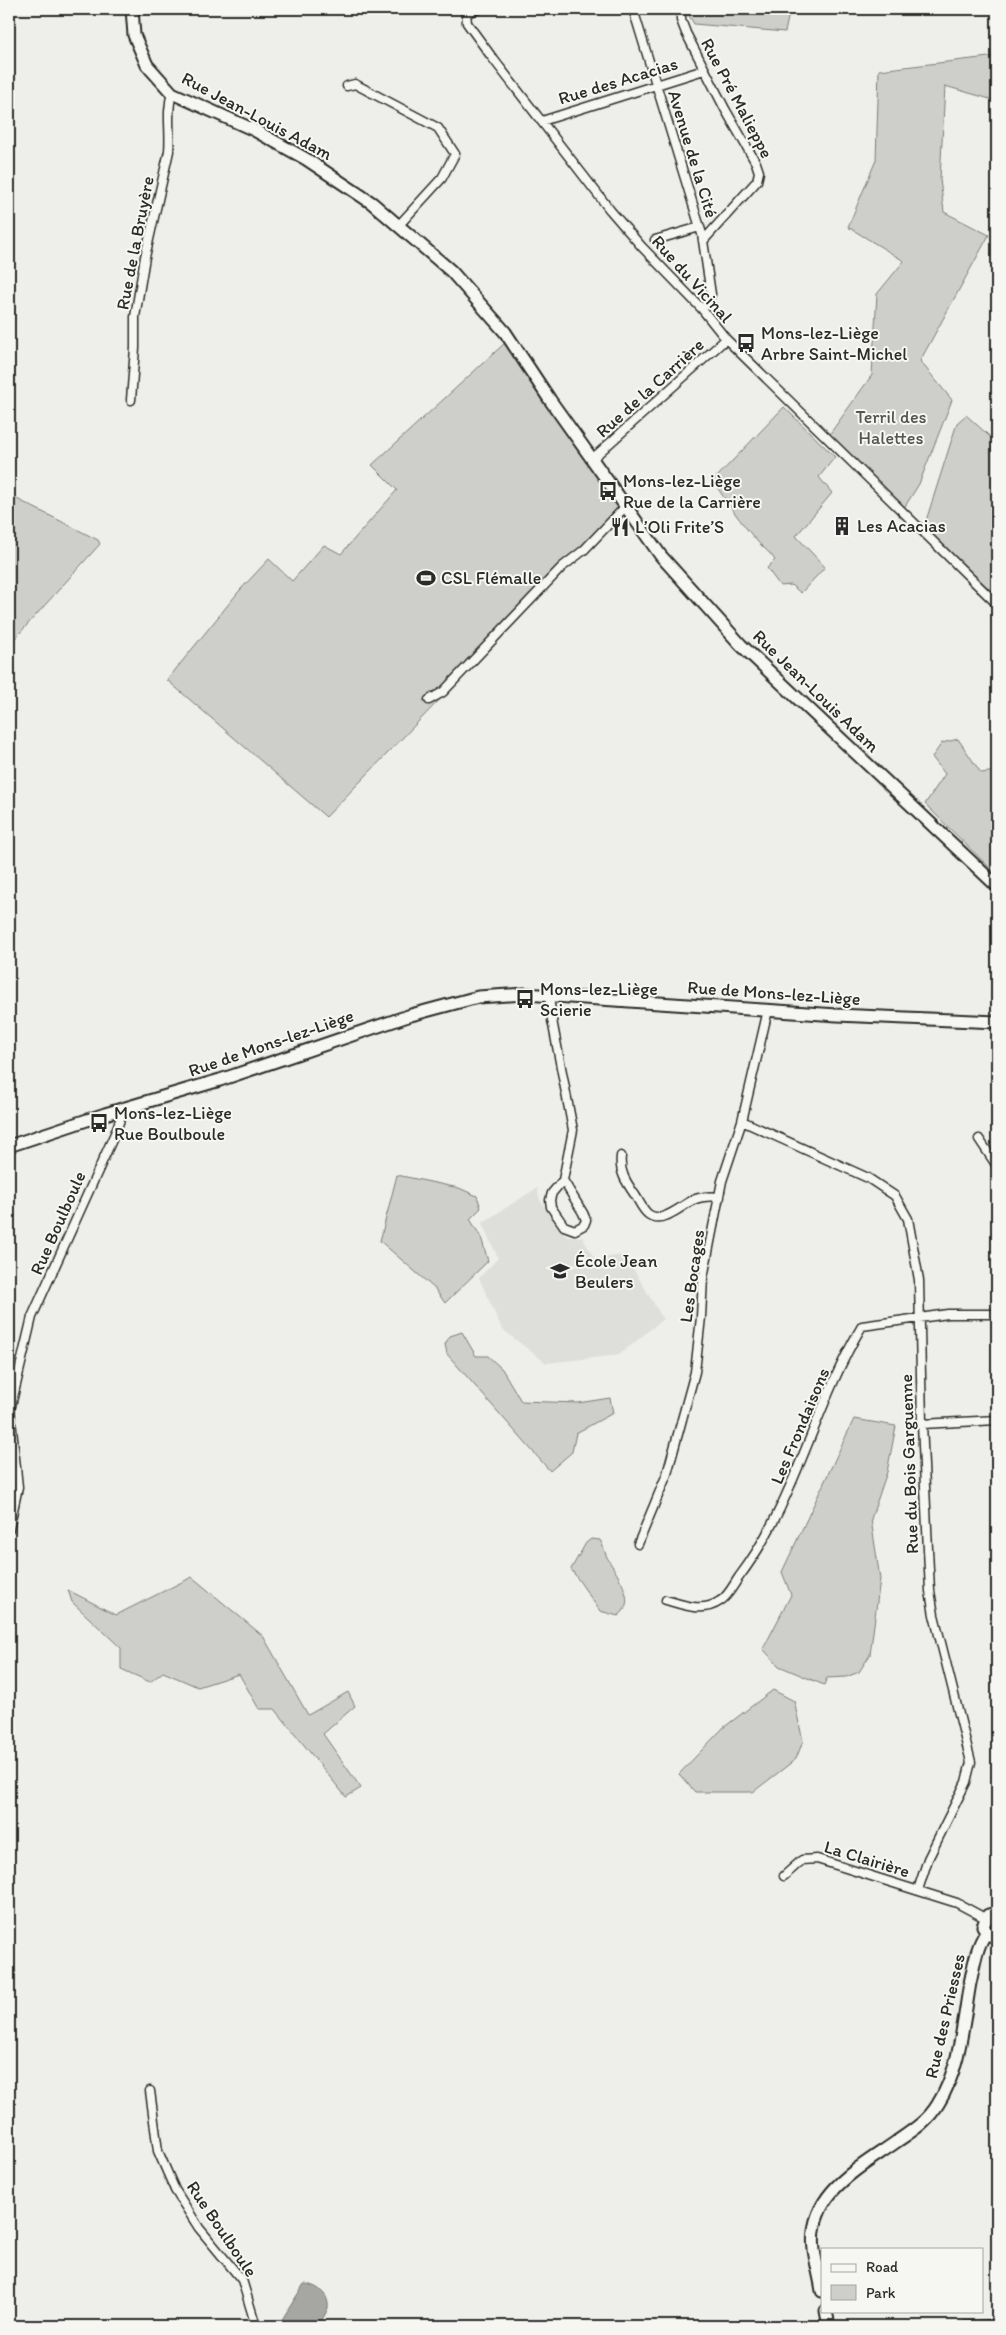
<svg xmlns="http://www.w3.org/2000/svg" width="1006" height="2335" font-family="Itim,sans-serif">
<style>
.built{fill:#dededb}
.green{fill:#cececa;stroke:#7c7c7a}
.water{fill:#a6a6a3;stroke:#757573}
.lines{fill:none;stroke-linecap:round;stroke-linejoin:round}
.street-casing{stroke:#2b2b2b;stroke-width:11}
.secondary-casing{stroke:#2b2b2b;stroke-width:15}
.street{stroke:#f6f6f2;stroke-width:8}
.secondary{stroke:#f6f6f2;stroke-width:11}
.labels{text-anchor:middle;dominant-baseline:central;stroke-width:4;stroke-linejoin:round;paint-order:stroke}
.street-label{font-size:18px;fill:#2b2b2b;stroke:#f6f6f2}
.poi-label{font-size:18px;fill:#2b2b2b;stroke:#f6f6f2;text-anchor:start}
.park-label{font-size:18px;fill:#545453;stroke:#f6f6f2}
</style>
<rect width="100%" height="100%" fill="#eeeeea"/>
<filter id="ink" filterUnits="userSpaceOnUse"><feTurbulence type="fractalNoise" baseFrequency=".02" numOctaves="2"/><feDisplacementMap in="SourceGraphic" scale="10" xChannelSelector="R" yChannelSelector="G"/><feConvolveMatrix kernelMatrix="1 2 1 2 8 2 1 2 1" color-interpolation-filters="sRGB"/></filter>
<g filter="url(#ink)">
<path class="built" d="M 537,1188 L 540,1200 L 558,1227 L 567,1236 L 582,1237 L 597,1263 L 608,1257 L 625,1255 L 663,1319 L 619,1355 L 546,1363 L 502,1329 L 479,1278 L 498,1258 L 482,1223 Z"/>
<path class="green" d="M 685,9 L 790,9 L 785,32 L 694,24 Z
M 997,56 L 997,101 L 945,86 L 940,179 L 944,212 L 989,235 L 920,361 L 952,400 L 919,484 L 904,508 L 829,435 L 872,375 L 877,294 L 904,261 L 848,227 L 876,160 L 879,70 Z
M 506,342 L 625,513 L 585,555 L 567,568 L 326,817 L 167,680 L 240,590 L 269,559 L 292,581 L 324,545 L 341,554 L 397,490 L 372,465 Z
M 784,407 L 835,457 L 819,477 L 832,493 L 796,536 L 825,567 L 801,593 L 791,585 L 780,586 L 767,568 L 775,560 C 770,552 763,548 757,541 C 741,523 726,501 713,481 Z
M 966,415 L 997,443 L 997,597 L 924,527 L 957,423 Z
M 9,495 L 98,540 L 100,544 L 9,645 Z
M 958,739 L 981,773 L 997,771 L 997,875 L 925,804 L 945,774 L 932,757 L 942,743 Z
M 397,1175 L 459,1188 L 477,1196 L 481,1208 L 470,1219 L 481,1237 L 488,1261 L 445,1303 L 435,1289 L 380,1241 Z
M 462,1332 L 476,1356 L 488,1356 L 502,1369 L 521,1401 L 578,1403 L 610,1398 L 613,1413 L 576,1433 L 572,1452 L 550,1471 L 447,1354 L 445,1344 L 450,1336 Z
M 854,1419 L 896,1426 L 887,1472 L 871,1519 L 880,1579 L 870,1655 L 859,1672 L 846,1677 L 827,1678 L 824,1685 L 779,1666 L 763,1649 L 791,1595 L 782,1572 Z
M 591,1539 L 600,1540 C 603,1545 604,1550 606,1555 C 614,1572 640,1601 618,1616 L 600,1611 L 571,1569 L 586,1543 Z
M 192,1577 L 263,1636 L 308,1715 L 348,1692 L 355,1706 L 323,1734 L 361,1788 L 346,1797 L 275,1709 L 259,1709 L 239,1674 L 198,1687 L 163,1672 L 150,1682 L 121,1669 L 121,1648 L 72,1602 L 68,1590 L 116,1615 Z
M 773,1690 L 794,1701 L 803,1741 L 796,1759 L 753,1792 L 695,1792 L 679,1774 L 723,1728 Z"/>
<path class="water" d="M 304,2284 C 315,2284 330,2294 328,2308 C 326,2314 321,2321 318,2326 L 278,2326 Z"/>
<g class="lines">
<g class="street-casing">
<path id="street" d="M 463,9 L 466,13 L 467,23 L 491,56 L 610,210 L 642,247 L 702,309 L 726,339 L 997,604
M 633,9 L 702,234 L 711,294 L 707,304 L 702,309
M 681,9 L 681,20 L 686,33 L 725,109 L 756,163 L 759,172 L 757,181 L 703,241
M 466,13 L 479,9
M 347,86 L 355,84 L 438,128 L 455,154 L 442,178 L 399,225
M 542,121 L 704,70
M 655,240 L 700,227
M 131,400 L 135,348 L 135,317 L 145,257 L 169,151 C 171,131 166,112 172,93
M 592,459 L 726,339
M 429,700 L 443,692 L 562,567 L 584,550 L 626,506
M 549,996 L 552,1020 L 573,1130 L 563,1180 L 552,1193 L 550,1200 L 551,1207 L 564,1226 L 575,1230 L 584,1225 L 586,1220 L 583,1213 L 563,1180
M 742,1121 L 868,1178 L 895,1196 L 908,1219 L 919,1280 L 922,1424 L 930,1591 L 934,1615 L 971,1762 L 966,1782 L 928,1859 L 918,1890
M 979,1139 L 997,1166
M 621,1156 C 619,1172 626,1182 635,1195 C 639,1201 642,1209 648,1214 C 662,1225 681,1206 693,1200 C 702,1196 711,1196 720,1197
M 922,1424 L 997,1420
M 9,1529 L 18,1487 L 10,1410 L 32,1317 L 116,1131 L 124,1108
M 638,1544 L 667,1474 L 695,1372 L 701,1317 L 703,1278 L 722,1181 L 742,1121 L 768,1010
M 666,1600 C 683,1605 703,1613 720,1601 C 728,1597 734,1584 739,1577 C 796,1502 814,1406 862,1326 L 948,1314 L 997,1314
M 784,1876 L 802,1860 L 817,1859 L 957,1903 L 985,1918
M 150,2091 L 158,2151 L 175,2190 L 199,2228 L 242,2280 L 256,2326
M 965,2326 L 997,2324"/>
</g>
<g class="secondary-casing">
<path id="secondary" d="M 132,9 L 134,35 L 147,65 L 172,93 L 254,130 L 306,159 L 372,203 L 451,271 L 505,332 L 550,400 L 661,556 L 741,645 L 997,886
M 9,1146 L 105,1114 L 220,1080 L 411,1015 L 478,997 L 525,994 L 837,1015 L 997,1022
M 997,1913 L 988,1915 L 983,1926 L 989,1935 L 997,1936
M 822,2291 C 820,2277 816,2264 814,2250 C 807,2194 858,2169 896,2142 C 912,2131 928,2121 938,2104 C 960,2069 963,2023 970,1983 C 974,1966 976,1947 986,1933
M 826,2311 L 829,2326"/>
</g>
<use href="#street" class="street"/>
<use href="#secondary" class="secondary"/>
</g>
</g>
<defs>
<g id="bus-bare" transform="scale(1.5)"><path d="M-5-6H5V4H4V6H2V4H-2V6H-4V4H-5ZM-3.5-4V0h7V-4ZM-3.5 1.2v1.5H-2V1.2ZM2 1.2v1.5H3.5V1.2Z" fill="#2b2b2b" stroke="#f6f6f2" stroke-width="2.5" paint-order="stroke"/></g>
<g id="building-bare" transform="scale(1.5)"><path d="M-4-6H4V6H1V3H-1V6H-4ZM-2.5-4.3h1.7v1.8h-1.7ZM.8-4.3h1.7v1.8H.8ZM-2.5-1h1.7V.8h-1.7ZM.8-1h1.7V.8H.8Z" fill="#2b2b2b" stroke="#f6f6f2" stroke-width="2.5" paint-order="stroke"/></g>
<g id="restaurant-bare" transform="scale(1.5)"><path d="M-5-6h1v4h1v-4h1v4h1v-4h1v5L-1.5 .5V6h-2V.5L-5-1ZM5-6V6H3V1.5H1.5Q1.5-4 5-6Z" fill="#2b2b2b" stroke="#f6f6f2" stroke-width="2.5" paint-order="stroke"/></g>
<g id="stadium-bare" transform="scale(1.5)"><path d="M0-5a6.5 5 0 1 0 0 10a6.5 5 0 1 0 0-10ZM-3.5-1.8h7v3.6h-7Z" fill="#2b2b2b" stroke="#f6f6f2" stroke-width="2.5" paint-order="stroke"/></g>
<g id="school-bare" transform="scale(1.5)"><path d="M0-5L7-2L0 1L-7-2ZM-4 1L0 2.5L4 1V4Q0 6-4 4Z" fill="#2b2b2b" stroke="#f6f6f2" stroke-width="2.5" paint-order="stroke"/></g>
</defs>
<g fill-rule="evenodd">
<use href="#bus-bare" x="746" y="343"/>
<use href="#bus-bare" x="608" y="491"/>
<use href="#building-bare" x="842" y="526"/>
<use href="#restaurant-bare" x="620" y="527"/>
<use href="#stadium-bare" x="426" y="578"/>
<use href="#bus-bare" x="525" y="999"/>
<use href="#bus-bare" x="99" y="1123"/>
<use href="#school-bare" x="560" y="1271"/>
</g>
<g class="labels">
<g class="street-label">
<text transform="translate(618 81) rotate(-17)">Rue des Acacias</text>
<text transform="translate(737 98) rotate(62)">Rue Pré Malieppe</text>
<text transform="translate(257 116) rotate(28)">Rue Jean-Louis Adam</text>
<text transform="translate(693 154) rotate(73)">Avenue de la Cité</text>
<text transform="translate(135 243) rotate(-79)">Rue de la Bruyère</text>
<text transform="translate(692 279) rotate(48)">Rue du Vicinal</text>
<text transform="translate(650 388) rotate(-42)">Rue de la Carrière</text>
<text transform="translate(816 691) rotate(44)">Rue Jean-Louis Adam</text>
<text transform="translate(774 993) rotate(4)">Rue de Mons-lez-Liège</text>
<text transform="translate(271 1043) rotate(-19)">Rue de Mons-lez-Liège</text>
<text transform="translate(58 1223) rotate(-66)">Rue Boulboule</text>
<text transform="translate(692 1276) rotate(-82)">Les Bocages</text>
<text transform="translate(800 1426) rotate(-67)">Les Frondaisons</text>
<text transform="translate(909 1464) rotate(-92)">Rue du Bois Garguenne</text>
<text transform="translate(867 1859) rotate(17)">La Clairière</text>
<text transform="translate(945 2016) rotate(-77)">Rue des Priesses</text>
<text transform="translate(222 2229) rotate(56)">Rue Boulboule</text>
</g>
<g class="poi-label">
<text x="761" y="333">Mons-lez-Liège<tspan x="761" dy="21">Arbre Saint-Michel</tspan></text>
<text x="623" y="481">Mons-lez-Liège<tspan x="623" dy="21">Rue de la Carrière</tspan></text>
<text x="857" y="526">Les Acacias</text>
<text x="635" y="527">L’Oli Frite’S</text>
<text x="441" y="578">CSL Flémalle</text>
<text x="540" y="989">Mons-lez-Liège<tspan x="540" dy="21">Scierie</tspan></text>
<text x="114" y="1113">Mons-lez-Liège<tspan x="114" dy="21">Rue Boulboule</tspan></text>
<text x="575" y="1261">École Jean<tspan x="575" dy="21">Beulers</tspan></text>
</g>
<g class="park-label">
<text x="891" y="417">Terril des<tspan x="891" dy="21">Halettes</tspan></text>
</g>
</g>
<rect width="1006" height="2335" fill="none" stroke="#f6f6f2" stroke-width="30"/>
<rect x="15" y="15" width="976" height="2305" fill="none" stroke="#2b2b2b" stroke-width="2" filter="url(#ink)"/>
<rect x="821" y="2248" width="162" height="65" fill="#f6f6f2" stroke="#a5a5a2"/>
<rect x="831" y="2264" width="25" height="8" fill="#f6f6f2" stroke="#a5a5a2"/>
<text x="866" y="2272" font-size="15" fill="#2b2b2b">Road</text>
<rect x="831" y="2285" width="25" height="15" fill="#cececa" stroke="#a5a5a2"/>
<text x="866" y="2298" font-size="15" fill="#2b2b2b">Park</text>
</svg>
